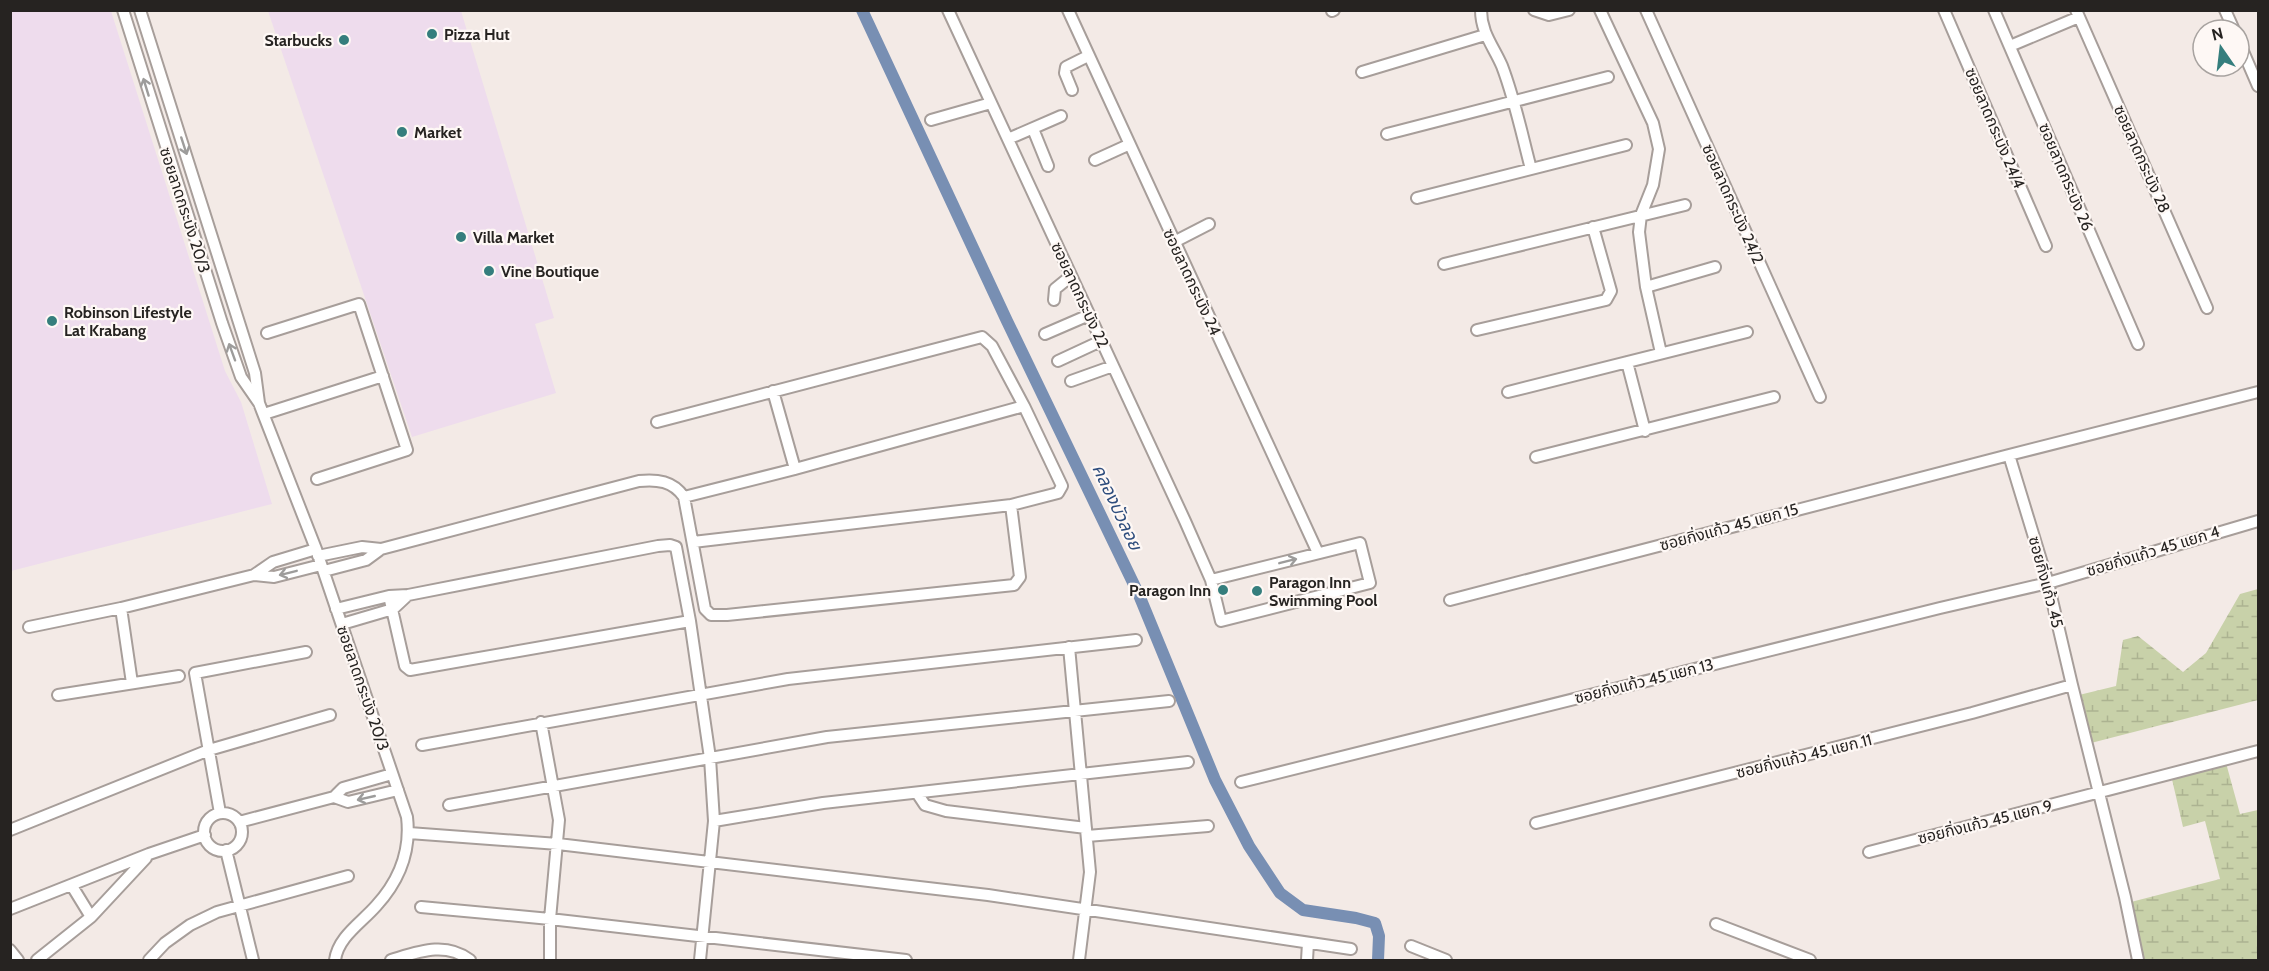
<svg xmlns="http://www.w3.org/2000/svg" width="2269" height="971" font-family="Cabin,'Noto Sans Thai',sans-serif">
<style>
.commercial{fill:#eedced}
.wetland{fill:url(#wetland-marsh)}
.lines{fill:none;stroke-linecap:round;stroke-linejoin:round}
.canal{stroke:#788fb3;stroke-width:12}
.street-casing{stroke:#a79e9a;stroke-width:14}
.street{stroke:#fff;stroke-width:10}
.oneway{stroke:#9d9c9b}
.poi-dot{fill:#357e7d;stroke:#fef8f5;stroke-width:2}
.labels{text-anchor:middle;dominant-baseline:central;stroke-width:4.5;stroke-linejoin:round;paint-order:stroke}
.poi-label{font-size:16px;font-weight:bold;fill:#262321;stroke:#fef8f5;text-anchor:start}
.street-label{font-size:16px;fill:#262321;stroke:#fef8f5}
.water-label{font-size:18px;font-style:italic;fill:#2e4d7d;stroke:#fef8f5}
</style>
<defs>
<pattern id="wetland-marsh" width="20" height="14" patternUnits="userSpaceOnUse" patternTransform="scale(1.5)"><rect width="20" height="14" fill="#c8d1a9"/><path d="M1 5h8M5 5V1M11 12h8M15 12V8" fill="none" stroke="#acb391"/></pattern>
</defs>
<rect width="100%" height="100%" fill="#f3eae6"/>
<path class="commercial" d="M 11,10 L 111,11 L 225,371 L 241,402 L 272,504 L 11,571 Z
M 268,11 L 461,11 L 554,318 L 535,324 L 556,393 L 412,437 Z"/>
<path class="wetland" d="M 2258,589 L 2258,700 L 2091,743 L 2079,695 L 2116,686 L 2123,640 L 2138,636 L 2183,672 L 2206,653 L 2240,594 Z
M 2226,763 L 2240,814 L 2258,810 L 2258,960 L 2142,960 L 2131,902 L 2220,879 L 2205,821 L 2183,827 L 2171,775 Z"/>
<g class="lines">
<path class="canal" d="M 862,10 L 1007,321 L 1139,595 L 1215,780 L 1249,846 L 1280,893 L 1303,910 L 1356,918 L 1375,923 L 1379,936 L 1378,960"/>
<g class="street-casing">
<path id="street" d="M 123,10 L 222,323 L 241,377 L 259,403 L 316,549 L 407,817 C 411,851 399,881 376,906 C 361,923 338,937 335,960
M 140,10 L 255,373 L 259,403
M 948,10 L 1185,521 L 1211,580 L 1221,621 L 1370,583 L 1360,543 L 1211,580
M 1068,10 L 1318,553
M 1481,10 C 1481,33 1494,47 1502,66 C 1515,100 1522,135 1531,169
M 1534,10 L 1549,15 L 1569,10
M 1600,10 L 1653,123 L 1659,149 L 1653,185 L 1641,215 L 1639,232 L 1646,287 L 1661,353
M 1646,10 L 1820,397
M 1944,10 L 2046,246
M 1994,10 L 2138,344
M 2076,10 L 2207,308
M 2225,10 L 2234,30
M 1332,11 L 1334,10
M 2239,42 L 2258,86
M 2010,46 L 2079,17
M 1362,72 L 1485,35
M 1072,90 L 1065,73 L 1066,67 L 1088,56
M 931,120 L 991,103
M 1033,129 L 1048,166
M 1387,134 L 1608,77
M 1008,139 L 1061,116
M 1095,160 L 1128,145
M 1417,198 L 1626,145
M 1174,242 L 1209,224
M 1444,264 L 1685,205
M 1646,287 L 1715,267
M 1054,300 L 1055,289 L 1071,276
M 1477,330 L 1606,300 L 1611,291 L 1593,227
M 267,333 L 359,304 L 407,450 L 317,479
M 1045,334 L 1089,315
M 1058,361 L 1101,341
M 1627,362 L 1645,431
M 1071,381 L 1113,366
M 773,391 L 795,469
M 1508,392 L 1747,332
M 264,414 L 383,376
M 657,422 L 982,337 L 992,346 L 1024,406 L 1062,486 L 1058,493 L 1011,505 L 693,542
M 1536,457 L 1774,397
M 684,497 L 795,469 L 1024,406
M 318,556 L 362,547 L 381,549
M 324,571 L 366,560 L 381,549 L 639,481 C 657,479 673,481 684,497 L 705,609 L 711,615 L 727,615 L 1014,585 L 1020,577 L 1011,505
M 254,575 L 273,562 L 316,549
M 389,596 L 405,666 L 410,670 L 690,621
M 1450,600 L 2009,455
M 121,608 L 132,683
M 336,609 L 389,596 L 408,595 L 658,546 L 670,545 L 676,547 L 690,621 L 710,758 L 714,821 L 700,960
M 342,624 L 393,609 L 408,595
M 29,627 L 121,608 L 254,575 L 274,577 L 321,565
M 1069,647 L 1090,872 L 1079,960
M 58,695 L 179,676
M 541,722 L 559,820 L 550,919 L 550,960
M 422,745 L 788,679 L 1136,640
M 1241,782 L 1940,608 L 2048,583 L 2258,521
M 917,793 L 925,805 L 946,811 L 1086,828
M 334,797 L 348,802 L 398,790
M 449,805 L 827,737 L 1169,701
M 220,813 L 195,673 L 306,652
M204 832a19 19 0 1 1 38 0a19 19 0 1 1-38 0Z
M 714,821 L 823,803 L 1188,762
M 239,822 L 334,797 L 343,788 L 392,774
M 1536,823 L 1972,713 L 2072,685
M 10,830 L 209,750 L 330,715
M 409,833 L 558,844 L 902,885 L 988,895 L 1351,949
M 1087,836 L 1208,826
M 226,850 L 253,960
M 1869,852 L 2258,751
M 72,886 L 91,917
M 421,907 L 550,919 L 906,960
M 10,909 L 149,854 L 205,835
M 1716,924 L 1810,960
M 1411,946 L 1446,960
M 10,950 L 18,960
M 37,960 L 91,917 L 146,858
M 149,960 L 165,943 L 190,925 L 217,912 L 348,876
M 391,960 C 418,952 445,941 470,960
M 1307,960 L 1308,943
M 2138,960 L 2125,897 L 2072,685 L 2048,583 L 2009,455 L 2258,392"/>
</g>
<use href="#street" class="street"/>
</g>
<defs><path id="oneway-shaft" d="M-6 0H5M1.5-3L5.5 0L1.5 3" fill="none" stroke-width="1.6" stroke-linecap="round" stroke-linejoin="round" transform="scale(1.5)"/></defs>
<g class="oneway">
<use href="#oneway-shaft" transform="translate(146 87) rotate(-107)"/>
<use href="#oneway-shaft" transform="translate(184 146) rotate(72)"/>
<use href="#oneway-shaft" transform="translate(232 352) rotate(-110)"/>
<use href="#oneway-shaft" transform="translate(1288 561) rotate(-14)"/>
<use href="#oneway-shaft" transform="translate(288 573) rotate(166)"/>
<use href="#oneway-shaft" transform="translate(366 798) rotate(167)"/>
</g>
<g class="poi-dot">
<circle cx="432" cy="34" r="6"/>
<circle cx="344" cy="40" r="6"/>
<circle cx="402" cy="132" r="6"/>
<circle cx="461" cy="237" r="6"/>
<circle cx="489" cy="271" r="6"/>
<circle cx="52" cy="321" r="6"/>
<circle cx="1223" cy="590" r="6"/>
<circle cx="1257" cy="591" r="6"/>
</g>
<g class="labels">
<g class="poi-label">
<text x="444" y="34">Pizza Hut</text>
<text x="332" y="40" text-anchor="end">Starbucks</text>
<text x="414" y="132">Market</text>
<text x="473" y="237">Villa Market</text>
<text x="501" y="271">Vine Boutique</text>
<text x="64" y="312">Robinson Lifestyle<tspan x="64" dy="18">Lat Krabang</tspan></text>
<text x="1269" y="582">Paragon Inn<tspan x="1269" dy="18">Swimming Pool</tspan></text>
<text x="1211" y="590" text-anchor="end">Paragon Inn</text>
</g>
<g class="street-label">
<text transform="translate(1995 128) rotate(67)">ซอยลาดกระบัง 24/4</text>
<text transform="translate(2142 159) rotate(66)">ซอยลาดกระบัง 28</text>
<text transform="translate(2066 177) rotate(67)">ซอยลาดกระบัง 26</text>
<text transform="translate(1733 204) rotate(66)">ซอยลาดกระบัง 24/2</text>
<text transform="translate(185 210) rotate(72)">ซอยลาดกระบัง 20/3</text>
<text transform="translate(1192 282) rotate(65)">ซอยลาดกระบัง 24</text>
<text transform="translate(1080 295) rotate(65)">ซอยลาดกระบัง 22</text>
<text transform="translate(1729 527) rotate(-15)">ซอยกิ่งแก้ว 45 แยก 15</text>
<text transform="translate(2153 551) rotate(-17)">ซอยกิ่งแก้ว 45 แยก 4</text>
<text transform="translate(2046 582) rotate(75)">ซอยกิ่งแก้ว 45</text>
<text transform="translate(1644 681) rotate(-14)">ซอยกิ่งแก้ว 45 แยก 13</text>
<text transform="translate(363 688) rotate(71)">ซอยลาดกระบัง 20/3</text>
<text transform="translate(1804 756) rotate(-14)">ซอยกิ่งแก้ว 45 แยก 11</text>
<text transform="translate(1985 822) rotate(-14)">ซอยกิ่งแก้ว 45 แยก 9</text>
</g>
<g class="water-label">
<text transform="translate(1117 507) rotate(65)">คลองบัวลอย</text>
</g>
</g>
<rect width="2269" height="971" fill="none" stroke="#262321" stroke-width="24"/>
<g transform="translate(2221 48) rotate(346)"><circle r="28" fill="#fef8f5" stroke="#a8a3a0" stroke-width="1.5"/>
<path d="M0-4.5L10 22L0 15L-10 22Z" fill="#357e7d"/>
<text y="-9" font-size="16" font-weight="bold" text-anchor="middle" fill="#262321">N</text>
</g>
</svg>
